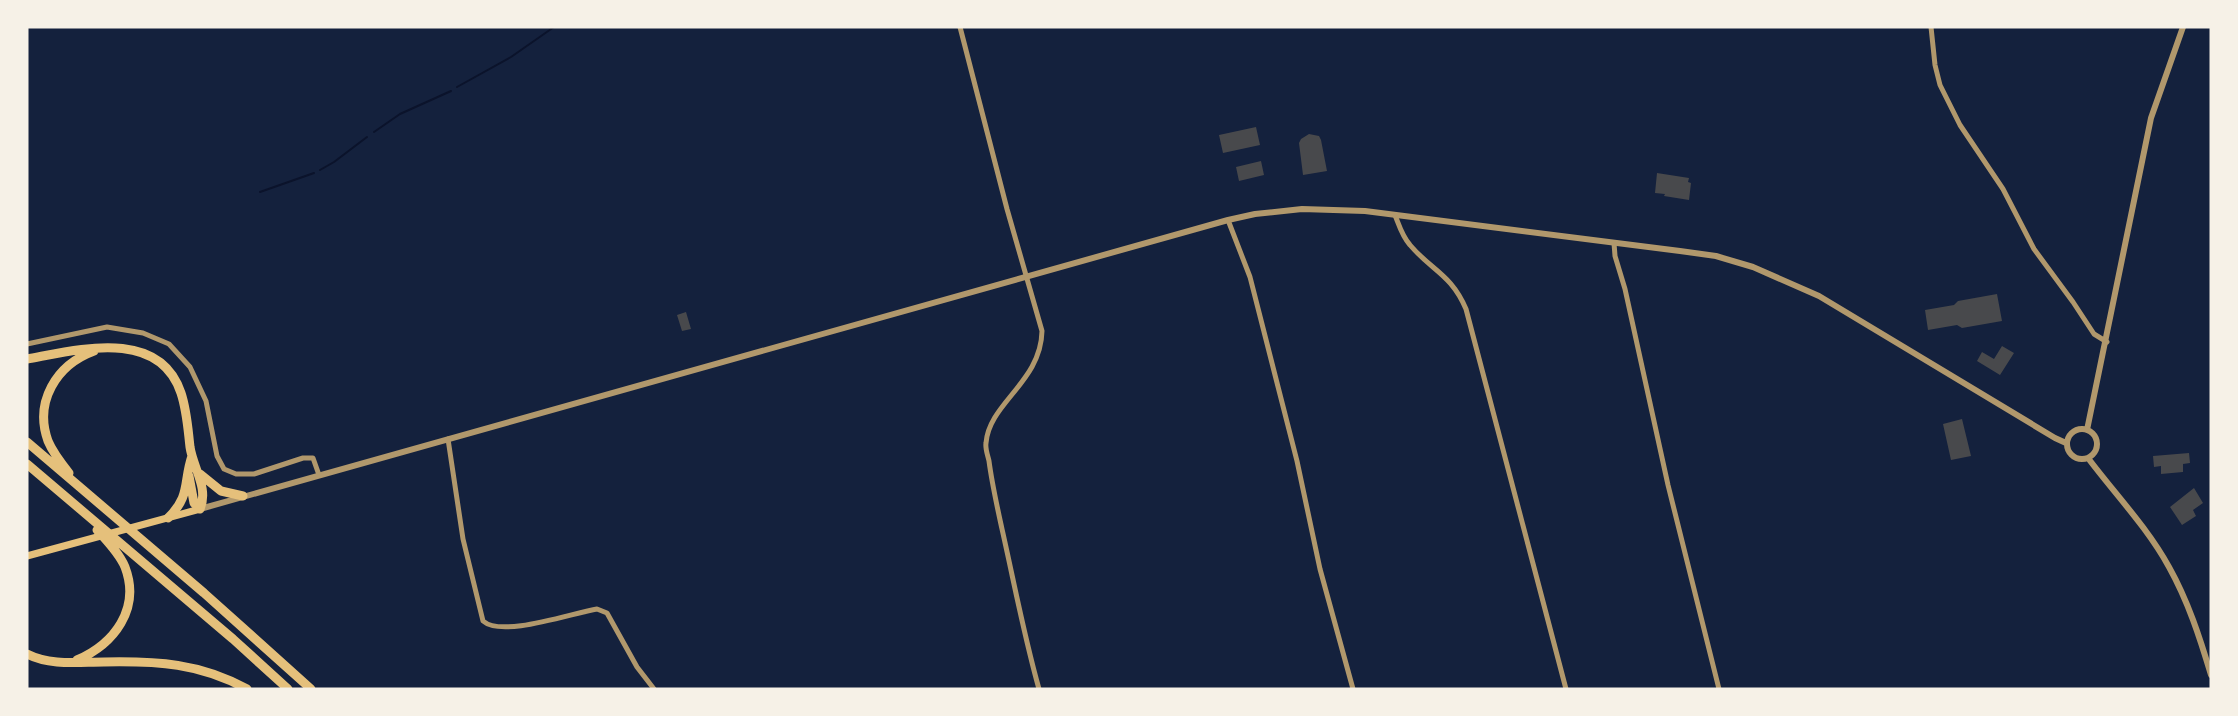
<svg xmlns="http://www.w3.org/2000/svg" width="2238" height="716" font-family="Ubuntu,sans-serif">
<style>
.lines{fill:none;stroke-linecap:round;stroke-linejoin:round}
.stream{stroke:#0b132b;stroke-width:2}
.building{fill:#48494c}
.minor{stroke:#b1986c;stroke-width:5}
.tertiary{stroke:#b1986c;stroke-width:6}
.secondary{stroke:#e5c07b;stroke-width:7}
.motorway{stroke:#e5c07b;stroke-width:9}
</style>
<rect width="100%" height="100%" fill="#14213d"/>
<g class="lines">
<path class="stream" d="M 457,87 L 511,57 L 554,27
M 374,132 L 400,114 L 451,91
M 320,170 L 334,162 L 367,137
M 260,192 L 314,173"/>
</g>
<path class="building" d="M 1256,127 L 1260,145 L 1223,153 L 1219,135 Z
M 1309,134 L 1319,136 L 1321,140 L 1327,171 L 1303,175 L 1299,143 L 1301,139 Z
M 1261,161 L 1264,175 L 1239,181 L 1236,167 Z
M 1657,173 L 1689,178 L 1688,182 L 1691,183 L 1689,200 L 1664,196 L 1665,194 L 1655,193 Z
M 1997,294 L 2002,321 L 1962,328 L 1957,325 L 1928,330 L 1925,310 L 1954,305 L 1958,301 Z
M 686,312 L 691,329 L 682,331 L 677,315 Z
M 2002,346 L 2014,353 L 2000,375 L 1977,361 L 1982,352 L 1994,359 Z
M 1962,419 L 1971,456 L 1951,460 L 1943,424 Z
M 2189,453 L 2190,463 L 2183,464 L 2183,472 L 2161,474 L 2161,466 L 2154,467 L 2153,456 Z
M 2194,488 L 2203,503 L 2193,510 L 2196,516 L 2182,525 L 2170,507 Z"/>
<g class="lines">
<path class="minor" d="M 960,27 L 1007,209 L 1042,331 C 1041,382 989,403 986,443 C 985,449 988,456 989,461 C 992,484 997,506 1002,529 C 1014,582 1024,636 1039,689
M 1931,27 L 1935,65 L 1940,85 L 1960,125 L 2003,189 L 2034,249 L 2073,302 L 2094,334 L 2107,342
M 1395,215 C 1399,225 1402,236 1410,245 C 1432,271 1451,274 1466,309 L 1566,689
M 1228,220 L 1250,277 L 1297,461 L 1320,569 L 1353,689
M 1614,243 L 1615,256 L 1625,289 L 1668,485 L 1719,689
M 27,344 L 107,327 L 143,333 L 169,344 L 190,367 L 206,401 L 217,456 L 224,469 L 236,474 L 254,474 L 303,458 L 313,458 L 319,475
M 448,439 L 463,539 L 483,621 C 502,638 572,613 597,609 L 607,613 L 637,667 L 654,689"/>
<path class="tertiary" d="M2067 444a15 15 0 1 1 30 0a15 15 0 1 1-30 0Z
M 2087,430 L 2151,118 L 2183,27
M 2088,458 C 2115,494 2147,527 2169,567 C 2188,601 2200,638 2211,675
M 200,509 L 1228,220 L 1255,214 L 1302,209 L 1365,211 L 1680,251 L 1716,256 L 1753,267 L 1819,296 L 2055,438 L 2066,443"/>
<path class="secondary" d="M 27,556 L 200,509"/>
<path class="motorway" d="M 27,359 C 77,350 159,327 181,393 C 187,411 188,430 190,447 C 193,468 209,488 200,509 L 194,503 L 189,476
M 27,442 L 204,593 L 311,689
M 27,464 L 233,639 L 288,689
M 69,473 C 61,463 53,453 48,441 C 34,402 56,365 94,351
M 200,474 L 221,491 L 243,496
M 168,518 C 191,496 183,482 192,456
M 27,654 C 51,666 78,662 104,662 C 157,661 200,663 247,689
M 77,660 C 114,644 141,609 125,567 C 119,553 107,541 97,530"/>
</g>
<rect width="2238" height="716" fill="none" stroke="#f6f1e7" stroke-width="57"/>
</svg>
